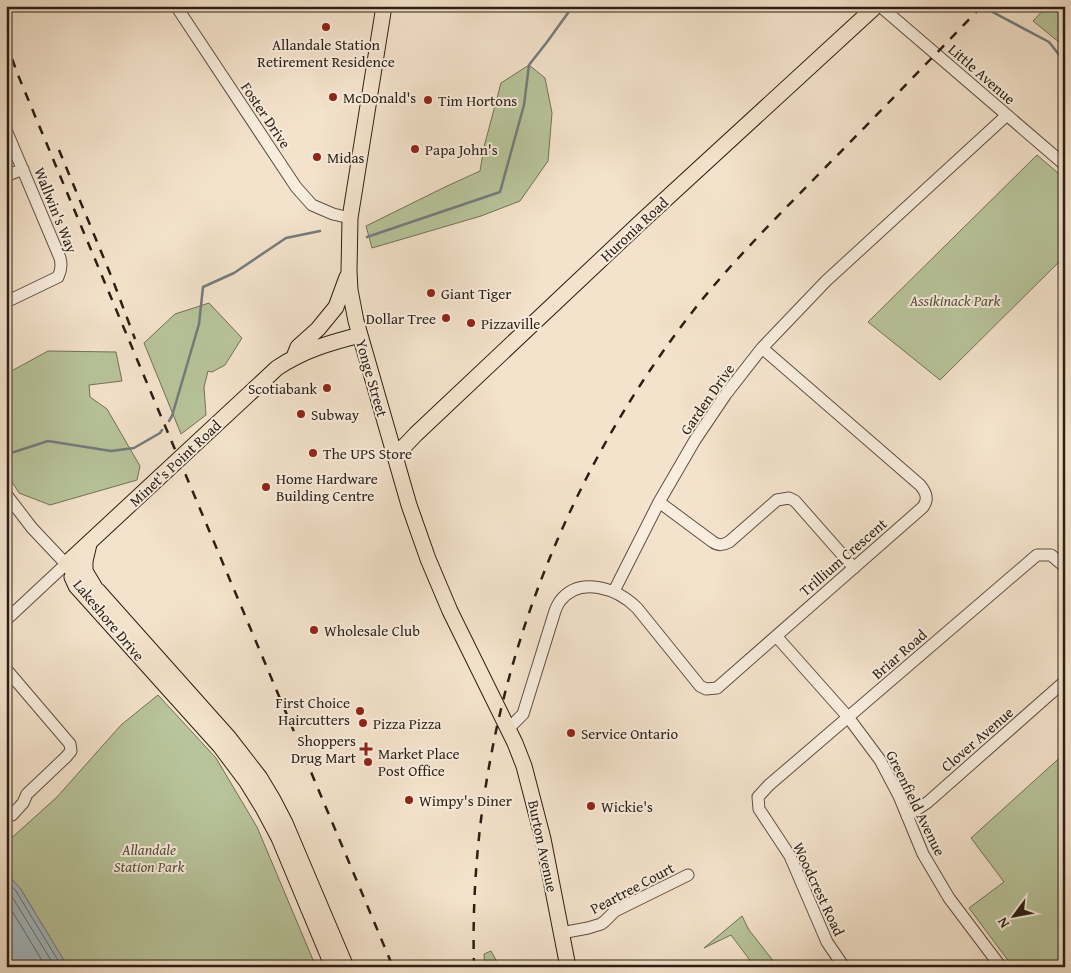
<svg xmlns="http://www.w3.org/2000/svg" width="1071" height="973" font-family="'Gentium Book Plus',serif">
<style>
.green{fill:#b8c49b;stroke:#727158}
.water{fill:#a2bbc3;stroke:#737c7d}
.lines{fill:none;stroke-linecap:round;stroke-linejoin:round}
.shore{stroke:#676c6c;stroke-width:1}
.stream{stroke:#737c7d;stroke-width:2.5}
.minor-casing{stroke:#5e4f42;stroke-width:13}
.major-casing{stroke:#2c1e14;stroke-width:17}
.minor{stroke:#f8edde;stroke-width:11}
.major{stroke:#f4e3cc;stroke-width:15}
.rail{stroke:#2c1e14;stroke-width:2.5;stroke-dasharray:9 9;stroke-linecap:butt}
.poi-dot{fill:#8f2418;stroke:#f8edde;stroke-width:2}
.labels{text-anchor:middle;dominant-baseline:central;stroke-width:4;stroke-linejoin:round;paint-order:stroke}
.poi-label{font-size:15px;fill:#2c1e14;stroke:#f8edde;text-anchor:start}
.street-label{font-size:15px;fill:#2c1e14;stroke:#f8edde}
.park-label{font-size:15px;font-style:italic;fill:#56503c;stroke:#f8edde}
</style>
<rect width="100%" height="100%" fill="#f4e3cc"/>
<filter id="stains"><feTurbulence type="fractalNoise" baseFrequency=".004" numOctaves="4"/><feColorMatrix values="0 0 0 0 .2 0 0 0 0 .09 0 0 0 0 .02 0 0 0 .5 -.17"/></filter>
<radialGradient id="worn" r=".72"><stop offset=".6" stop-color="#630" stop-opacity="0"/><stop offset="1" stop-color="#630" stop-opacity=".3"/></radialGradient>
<path class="green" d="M 1047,6 L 1065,6 L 1065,47 L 1033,21 Z
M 529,65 L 545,78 L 552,113 L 548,161 L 520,201 L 481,216 L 372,248 L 366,226 L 445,187 L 480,171 L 484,147 L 501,83 Z
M 1037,155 L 1065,179 L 1065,256 L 940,380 L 868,322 Z
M 209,303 L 242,338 L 225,365 L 212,372 L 208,371 L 204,387 L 206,415 L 181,434 L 144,343 L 175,314 Z
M 48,351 L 116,352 L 122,381 L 89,385 L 90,397 L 107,409 L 140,466 L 137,480 L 50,505 L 19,493 L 6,472 L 6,374 Z
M 158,695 L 216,758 L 257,827 L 316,967 L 68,967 L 20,888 L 6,873 L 6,843 L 57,797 L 121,725 Z
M 1065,753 L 1065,967 L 1013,967 L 969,908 L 1004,882 L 971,838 Z
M 742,916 L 749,930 L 778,967 L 755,967 L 731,935 L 704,948 Z
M 491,951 L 500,967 L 485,967 L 484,954 Z"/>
<path class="water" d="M 6,873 L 20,888 L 68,967 L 6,967 Z"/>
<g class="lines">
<path class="shore" d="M 6,880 L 16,891 L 62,967
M 6,889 L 11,895 L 55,967
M 6,901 L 46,967"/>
<path class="stream" d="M 985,8 L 1049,42 L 1060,56 L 1065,59
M 367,237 L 500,192 L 524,105 L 529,65 L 547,42 L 573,6
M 169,421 L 172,416 L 199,324 L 203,287 L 234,273 L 286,238 L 320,231
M 6,453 L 14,452 L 48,441 L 111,451 L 134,448 L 160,433 L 162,430"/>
<g class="minor-casing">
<path id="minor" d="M 176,6 L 296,187 L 312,205 L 333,214 L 350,218
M 880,6 L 1065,165
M 6,130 L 60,258 C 62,265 61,271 58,277 L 6,302
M 6,176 L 23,169
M 6,494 L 32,528 L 66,564 L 6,620
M 659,502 L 713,542 C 719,546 723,545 729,542 L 777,500 L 789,498 L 795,501 L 854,568
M 614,591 L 659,502 L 695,440 L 726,394 L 762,348 L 826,281 L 1007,115
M 776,636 L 848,717 L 880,760 L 899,796 L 923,854 L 949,898 L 1001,967
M 6,669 L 70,744 L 71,751 L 66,757 L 27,794 L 23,803 L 12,815
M 508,729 L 523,714 L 555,611 C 556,608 558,604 560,601 C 580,575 618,589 637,608 L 700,686 L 706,689 L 717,688 L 923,507 C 929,499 926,492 920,485 L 762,348
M 907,816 L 928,802 L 1065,681
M 561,933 L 588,928 L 601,924 L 605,921 L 615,911 L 688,875
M 844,967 L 827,942 L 790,856 L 759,809 L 758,797 L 769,785 L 1037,555 L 1051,555 L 1065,567"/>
</g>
<g class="major-casing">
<path id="major" d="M 384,6 L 350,218 L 349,271 L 350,290 L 356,321 L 409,505 L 428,559 L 450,611 L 515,743 L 524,766 L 543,839 L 568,967
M 294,357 L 298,347 L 318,329 L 336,307 L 347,277
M 395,456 L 416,434 L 643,220 L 876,6
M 89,544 L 85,561 L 85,571 L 94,586
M 66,564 L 98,591 L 229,738 L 260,778 L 272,798 L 285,823 L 346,967
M 66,564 L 277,368 C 304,350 329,343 360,335
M 72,577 L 76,586 L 220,746 L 247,782 L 263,808 L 279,838 L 333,967"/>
</g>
<use href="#minor" class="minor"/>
<use href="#major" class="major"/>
<path class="rail" d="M 6,42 L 18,75 C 142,373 268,669 393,967
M 59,150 L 112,278 L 135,339
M 474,967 C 467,727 551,488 701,301 C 737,257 777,217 816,177 C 872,120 927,63 982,6"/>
</g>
<g class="poi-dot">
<circle cx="326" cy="27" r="5"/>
<circle cx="333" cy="97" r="5"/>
<circle cx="428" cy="100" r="5"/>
<circle cx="415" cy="149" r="5"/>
<circle cx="317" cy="157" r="5"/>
<circle cx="431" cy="293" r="5"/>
<circle cx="446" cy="318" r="5"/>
<circle cx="471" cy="323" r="5"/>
<circle cx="327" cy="388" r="5"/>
<circle cx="301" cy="414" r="5"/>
<circle cx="313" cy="453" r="5"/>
<circle cx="266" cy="487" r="5"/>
<circle cx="314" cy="630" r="5"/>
<circle cx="360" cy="711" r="5"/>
<circle cx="363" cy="723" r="5"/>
<circle cx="571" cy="733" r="5"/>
<path d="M363.5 741.5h5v5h5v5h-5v5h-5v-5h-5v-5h5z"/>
<circle cx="368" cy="762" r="5"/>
<circle cx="409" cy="800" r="5"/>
<circle cx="591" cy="806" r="5"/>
</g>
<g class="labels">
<g class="poi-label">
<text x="326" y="44" text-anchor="middle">Allandale Station<tspan x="326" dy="17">Retirement Residence</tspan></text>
<text x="343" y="97">McDonald's</text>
<text x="438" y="100">Tim Hortons</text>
<text x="425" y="149">Papa John's</text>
<text x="327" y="157">Midas</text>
<text x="441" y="293">Giant Tiger</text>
<text x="436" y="318" text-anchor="end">Dollar Tree</text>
<text x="481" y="323">Pizzaville</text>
<text x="317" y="388" text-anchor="end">Scotiabank</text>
<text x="311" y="414">Subway</text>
<text x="323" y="453">The UPS Store</text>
<text x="276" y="478">Home Hardware<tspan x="276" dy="17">Building Centre</tspan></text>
<text x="324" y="630">Wholesale Club</text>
<text x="350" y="702" text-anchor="end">First Choice<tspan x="350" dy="17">Haircutters</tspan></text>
<text x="373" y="723">Pizza Pizza</text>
<text x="581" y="733">Service Ontario</text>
<text x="356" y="740" text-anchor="end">Shoppers<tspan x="356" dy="17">Drug Mart</tspan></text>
<text x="378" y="753">Market Place<tspan x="378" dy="17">Post Office</tspan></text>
<text x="419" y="800">Wimpy's Diner</text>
<text x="601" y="806">Wickie's</text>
</g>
<g class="street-label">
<text transform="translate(982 74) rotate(41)">Little Avenue</text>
<text transform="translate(266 115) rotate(56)">Foster Drive</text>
<text transform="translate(56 210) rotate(68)">Wallwin's Way</text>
<text transform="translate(634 229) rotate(-43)">Huronia Road</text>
<text transform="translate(372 378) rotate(74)">Yonge Street</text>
<text transform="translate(707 399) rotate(-55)">Garden Drive</text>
<text transform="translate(175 463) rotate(-43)">Minet's Point Road</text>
<text transform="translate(843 557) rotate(-41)">Trillium Crescent</text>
<text transform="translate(109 620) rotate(50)">Lakeshore Drive</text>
<text transform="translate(899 654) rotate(-41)">Briar Road</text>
<text transform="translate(977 739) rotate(-41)">Clover Avenue</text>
<text transform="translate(916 803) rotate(64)">Greenfield Avenue</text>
<text transform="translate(543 846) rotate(78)">Burton Avenue</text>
<text transform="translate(632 888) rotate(-28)">Peartree Court</text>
<text transform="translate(819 889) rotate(65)">Woodcrest Road</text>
</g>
<g class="park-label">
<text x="955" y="300">Assikinack Park</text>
<text x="149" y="849">Allandale<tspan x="149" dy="17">Station Park</tspan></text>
</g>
</g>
<rect width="1071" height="973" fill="none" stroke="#f4e3cc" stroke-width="25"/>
<rect x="8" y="8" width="1056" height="958" fill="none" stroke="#2c1e14" stroke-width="2.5"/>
<rect x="12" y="12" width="1046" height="948" fill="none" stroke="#2c1e14"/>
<g transform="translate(1014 916) rotate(238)" stroke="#f8edde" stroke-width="4" paint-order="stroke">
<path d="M0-4L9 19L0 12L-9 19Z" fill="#2c1e14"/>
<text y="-8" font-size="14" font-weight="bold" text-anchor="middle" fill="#2c1e14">N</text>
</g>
<rect width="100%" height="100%" filter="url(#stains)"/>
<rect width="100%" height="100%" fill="url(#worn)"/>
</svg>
